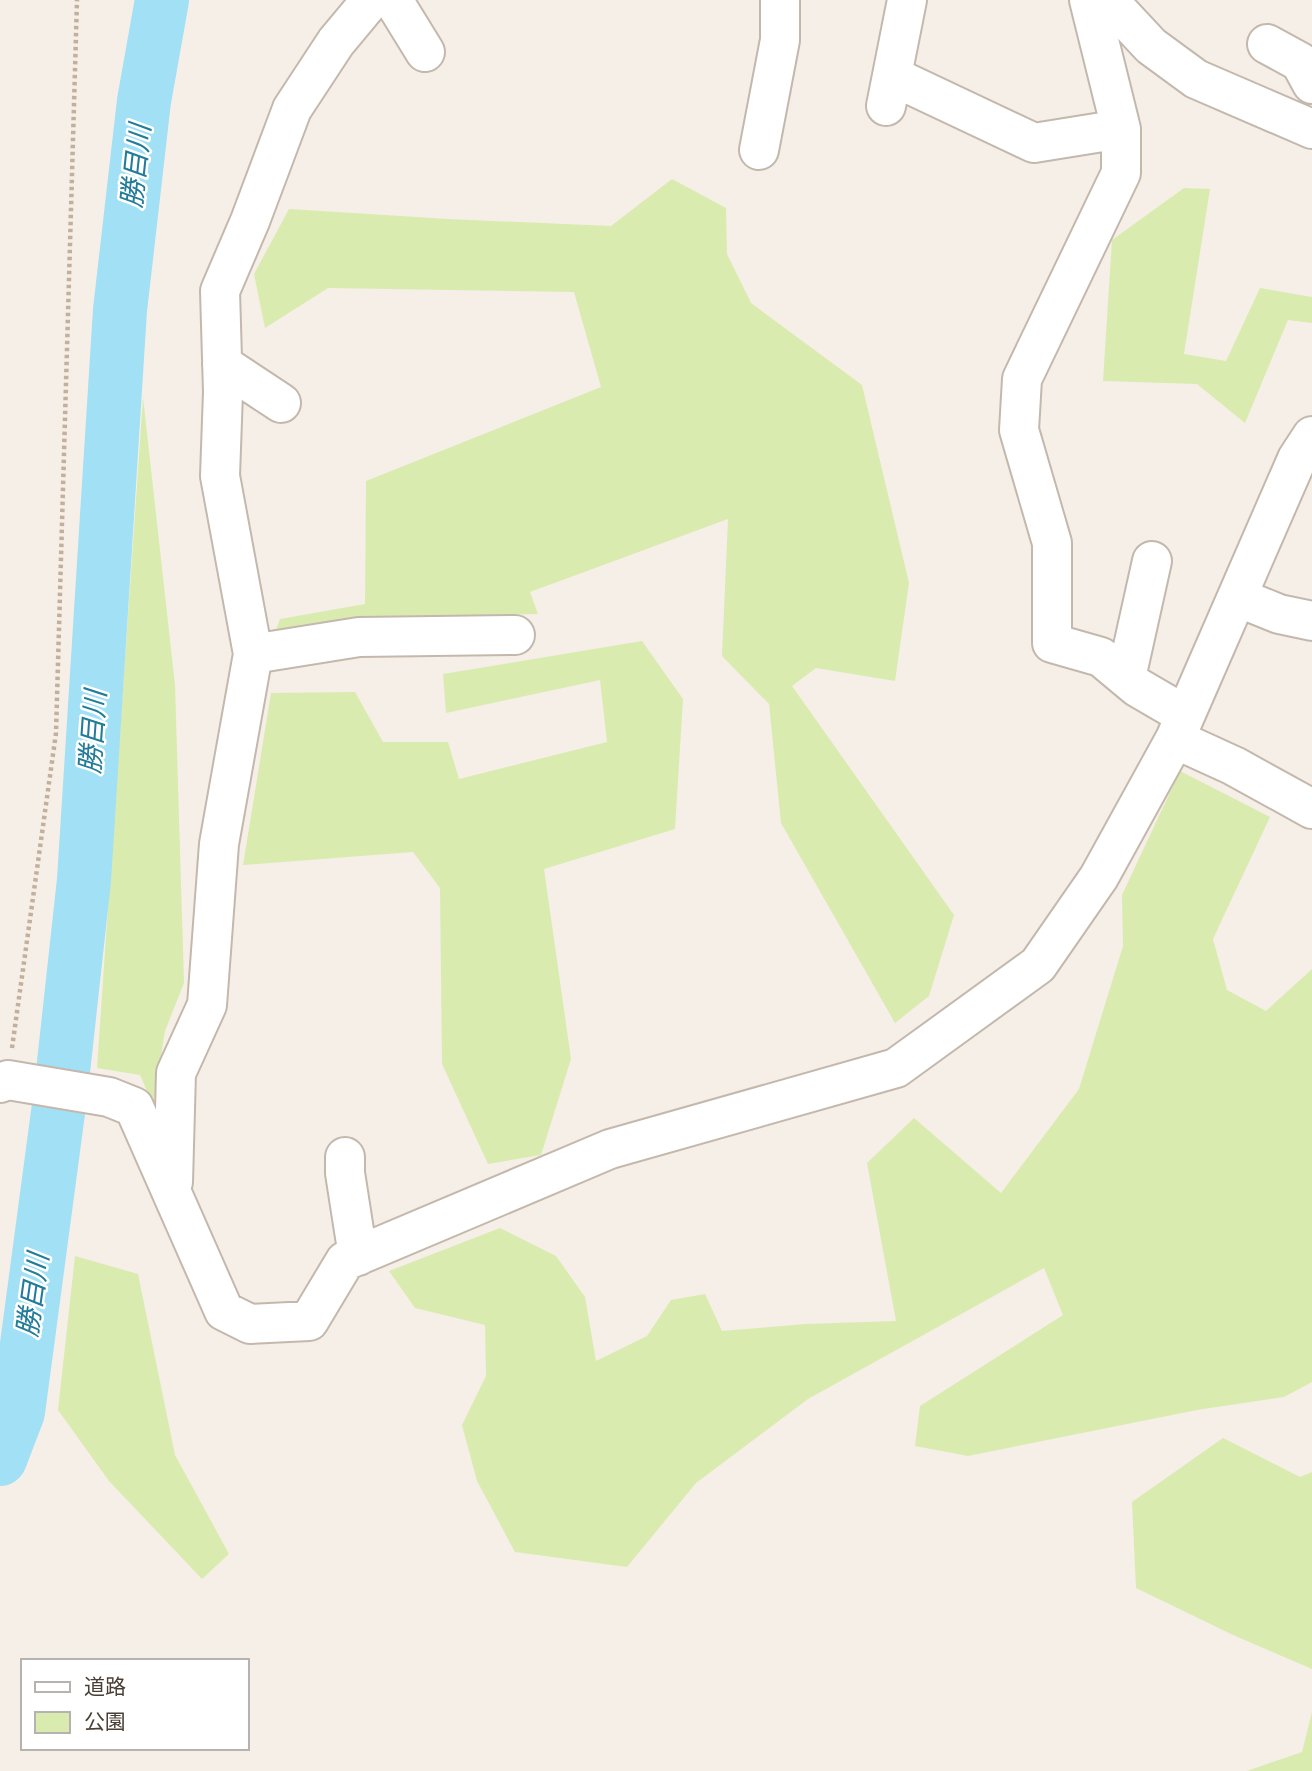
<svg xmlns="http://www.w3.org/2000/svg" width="1312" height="1771" font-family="Karla,'Noto Sans JP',sans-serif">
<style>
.green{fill:#daebaf}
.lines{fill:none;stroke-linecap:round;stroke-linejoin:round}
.river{stroke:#a1e0f5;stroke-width:54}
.minor-casing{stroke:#c4b8ad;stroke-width:42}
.path{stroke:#c4af9a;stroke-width:4.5;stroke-dasharray:3.5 3.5;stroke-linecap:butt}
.minor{stroke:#fff;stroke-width:38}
.labels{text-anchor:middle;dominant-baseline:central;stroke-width:5;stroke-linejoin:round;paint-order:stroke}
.water-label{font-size:28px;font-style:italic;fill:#237b9a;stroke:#fff}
</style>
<rect width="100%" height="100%" fill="#f5efe8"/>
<path class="green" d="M 672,179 L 726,208 L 727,254 L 751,303 L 862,385 L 909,583 L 895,681 L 816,668 L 792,686 L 954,915 L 929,996 L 895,1023 L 781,823 L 769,704 L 722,656 L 728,519 L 530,592 L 538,614 L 409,616 L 274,636 L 280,619 L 365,604 L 366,481 L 601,387 L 574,292 L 328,288 L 265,328 L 254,274 L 289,209 L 448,219 L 611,226 Z
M 1184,188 L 1210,189 L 1184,354 L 1226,361 L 1260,288 L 1312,297 L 1312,323 L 1288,320 L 1245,423 L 1197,384 L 1103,381 L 1112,240 Z
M 143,397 L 175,685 L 184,983 L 165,1031 L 153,1105 L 140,1075 L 97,1068 Z
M 642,641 L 683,699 L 675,829 L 544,869 L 571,1059 L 541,1155 L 488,1164 L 442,1064 L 440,888 L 413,852 L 243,865 L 271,693 L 355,692 L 383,742 L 448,742 L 459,779 L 607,742 L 600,680 L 446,713 L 443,674 Z
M 1180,771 L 1270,817 L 1213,939 L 1227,990 L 1266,1011 L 1312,969 L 1312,1382 L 1284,1397 L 1197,1410 L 968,1456 L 915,1446 L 920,1406 L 1063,1315 L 1044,1268 L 808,1399 L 696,1483 L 627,1567 L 515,1552 L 477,1481 L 462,1425 L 486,1376 L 485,1325 L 415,1308 L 389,1271 L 500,1228 L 556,1256 L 585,1297 L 596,1361 L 647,1336 L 671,1300 L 705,1294 L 722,1331 L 805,1324 L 896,1321 L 867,1163 L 914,1118 L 1001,1193 L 1079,1089 L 1123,946 L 1122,895 Z
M 75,1256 L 138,1274 L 175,1455 L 229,1554 L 202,1579 L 109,1481 L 58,1410 Z
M 1223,1438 L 1300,1477 L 1312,1472 L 1312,1669 L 1233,1635 L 1136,1588 L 1132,1502 Z
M 1312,1712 L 1312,1771 L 1247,1771 L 1302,1752 Z"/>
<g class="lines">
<path class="river" d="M 0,1459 L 18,1412 L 61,1090 L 84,880 L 120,310 L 144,101 L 162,0"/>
<g class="minor-casing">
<path id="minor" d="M 393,0 L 425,52
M 1108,0 L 1151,46 L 1196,79 L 1312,129
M 1267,44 L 1300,62 L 1312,84
M 892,76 L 1034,143 L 1121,129 L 1089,0
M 886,106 L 907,0
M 1121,129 L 1121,173 L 1022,379 L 1019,430 L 1052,543 L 1052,643 L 1101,657 L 1137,687 L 1185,715
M 759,150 L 780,40 L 780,0
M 222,364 L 281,403
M 1237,597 L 1279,614 L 1312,621
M 253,654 L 359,637 L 515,635
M 1126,678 L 1152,561
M 1175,739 L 1234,766 L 1312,809
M 0,1083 L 8,1080 L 109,1097 L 134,1107 L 224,1311 L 250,1324 L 309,1321 L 345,1261 L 610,1149 L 896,1068 L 1038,965 L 1099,877 L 1175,739 L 1297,459 L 1312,436
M 345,1157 L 345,1173 L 358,1256
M 173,1182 L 176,1073 L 207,1005 L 219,844 L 253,654 L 220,476 L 223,392 L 220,291 L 250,221 L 292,109 L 336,42 L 371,0"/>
</g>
<path class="path" d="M 12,1048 L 56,733 L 77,0"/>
<use href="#minor" class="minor"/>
</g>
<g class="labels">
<g class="water-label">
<text transform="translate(136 166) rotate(-84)">勝目川</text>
<text transform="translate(93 732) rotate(-86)">勝目川</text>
<text transform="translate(33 1295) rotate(-82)">勝目川</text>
</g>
</g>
<rect x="21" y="1659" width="228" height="91" fill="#ffffff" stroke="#b6b2af" stroke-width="2"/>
<rect x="35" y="1682" width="35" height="10" fill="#ffffff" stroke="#b6b2af" stroke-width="2"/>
<text x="84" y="1694" font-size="21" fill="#493f36">道路</text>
<rect x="35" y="1712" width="35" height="21" fill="#daebaf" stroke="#b6b2af" stroke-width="2"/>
<text x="84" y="1729" font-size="21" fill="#493f36">公園</text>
</svg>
